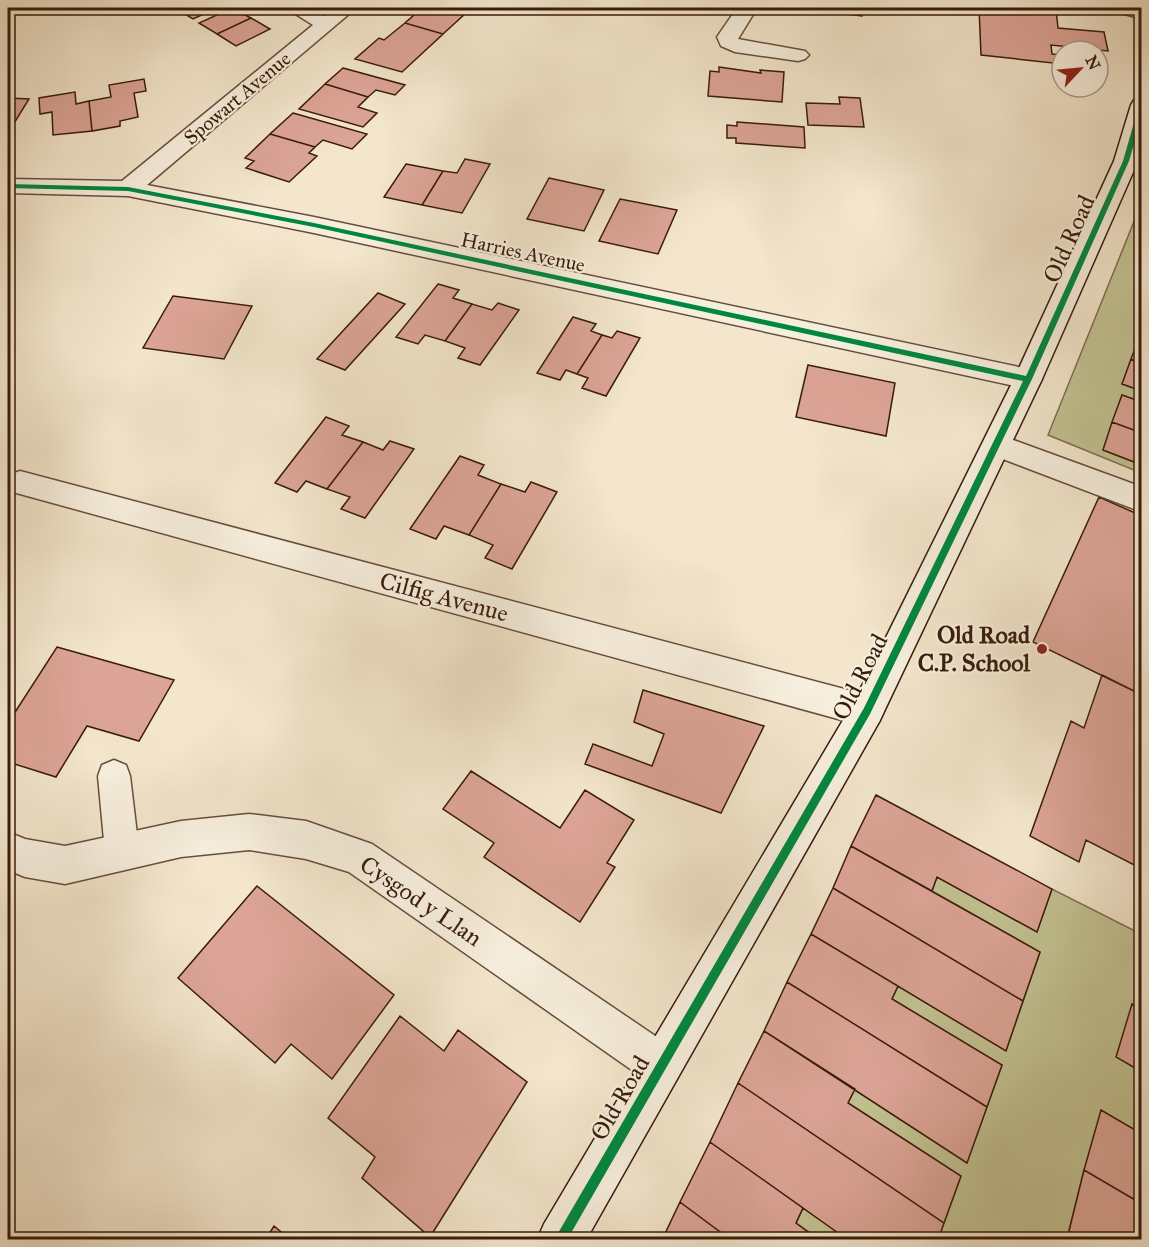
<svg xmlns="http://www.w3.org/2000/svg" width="1149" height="1247" font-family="'IM FELL Great Primer',serif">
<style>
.green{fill:#c3c292;stroke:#7e6e4e;stroke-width:1.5}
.building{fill:#dca496;stroke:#391b09;stroke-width:1.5}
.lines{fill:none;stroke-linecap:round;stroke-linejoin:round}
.lane-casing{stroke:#684e3a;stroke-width:3}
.street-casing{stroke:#684e3a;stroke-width:3}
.secondary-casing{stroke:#391b09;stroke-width:3}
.lane{fill:#f7efde;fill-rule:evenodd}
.street{fill:#f7efde;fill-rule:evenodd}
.secondary{fill:#f7efde;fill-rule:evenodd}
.cycleway-casing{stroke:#f7efde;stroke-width:4}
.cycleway{fill:#00873e;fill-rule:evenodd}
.poi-dot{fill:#8f2418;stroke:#f7efde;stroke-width:2}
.labels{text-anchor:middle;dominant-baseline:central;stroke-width:4.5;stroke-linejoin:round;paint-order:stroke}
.far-street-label{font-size:20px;fill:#391b09;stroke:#f7efde}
.street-label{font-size:24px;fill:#391b09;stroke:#f7efde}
.poi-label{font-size:24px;font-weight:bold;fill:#391b09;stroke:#f7efde;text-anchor:end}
</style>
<rect width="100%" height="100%" fill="#f3e6cc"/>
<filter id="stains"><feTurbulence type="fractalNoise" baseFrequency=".00333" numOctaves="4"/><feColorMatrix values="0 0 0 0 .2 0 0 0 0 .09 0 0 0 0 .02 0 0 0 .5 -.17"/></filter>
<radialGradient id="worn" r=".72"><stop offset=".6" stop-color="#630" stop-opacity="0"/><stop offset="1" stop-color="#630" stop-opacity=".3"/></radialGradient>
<path class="green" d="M 1141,204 L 1141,334 L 1122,384 L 1141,391 L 1141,402 L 1122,395 L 1103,450 L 1141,465 L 1141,473 L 1048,435 Z
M 937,877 L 1037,932 L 1052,889 L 1141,934 L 1141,1010 L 1117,1057 L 1141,1072 L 1141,1134 L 1084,1170 L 1069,1230 L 1077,1236 L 1076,1239 L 938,1239 L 961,1176 L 848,1103 L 855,1089 L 967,1162 L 1002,1065 L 892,999 L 898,986 L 1006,1051 L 1040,952 L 932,891 Z
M 803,1208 L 848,1239 L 819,1239 L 796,1223 Z"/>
<path class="building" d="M 175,8 L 217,8 L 193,19 Z
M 232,8 L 251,18 L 217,34 L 199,23 Z
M 422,8 L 452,8 L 467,12 L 443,34 L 405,23 Z
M 794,8 L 863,8 L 862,16 Z
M 979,8 L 1056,9 L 1058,28 L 1104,32 L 1108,51 L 1051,45 L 1052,54 L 1062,55 L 1062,64 L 981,55 Z
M 251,18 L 270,29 L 236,46 L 217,34 Z
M 405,23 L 443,34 L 402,72 L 355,59 L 379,38 L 384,40 Z
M 719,67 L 761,73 L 760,70 L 784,72 L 782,102 L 708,96 L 710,71 L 719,72 Z
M 343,68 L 405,85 L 395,95 L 376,90 L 368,97 L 325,84 Z
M 144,79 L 146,91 L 134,93 L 138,117 L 120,121 L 120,126 L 92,131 L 89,101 L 111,97 L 109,85 Z
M 325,84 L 368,97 L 358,107 L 377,113 L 363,127 L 299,109 Z
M 75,92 L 76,104 L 89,101 L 92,131 L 53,135 L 52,112 L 40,114 L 39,98 Z
M 839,97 L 860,98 L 864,127 L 808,125 L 806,103 L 840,104 Z
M 8,98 L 29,99 L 8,133 Z
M 293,113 L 367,134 L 352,149 L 323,140 L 315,147 L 270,134 Z
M 737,122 L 804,127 L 805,148 L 736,143 L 736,138 L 727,138 L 727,125 L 737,126 Z
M 270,134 L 315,147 L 309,153 L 317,156 L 289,182 L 246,168 L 254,161 L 245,158 Z
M 465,159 L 490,164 L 462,213 L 422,205 L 443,171 L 457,173 Z
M 406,164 L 443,171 L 422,205 L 384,197 Z
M 549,178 L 604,190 L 584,231 L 527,219 Z
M 620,199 L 677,210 L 658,254 L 599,241 Z
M 438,284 L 459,290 L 453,298 L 472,304 L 445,341 L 425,335 L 418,344 L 396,337 Z
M 378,293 L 405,304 L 345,370 L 317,359 Z
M 173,296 L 252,306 L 224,359 L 143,348 Z
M 498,303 L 519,310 L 480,365 L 458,358 L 465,348 L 445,341 L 472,304 L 492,310 Z
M 573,317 L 596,324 L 591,331 L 602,335 L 577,374 L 566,370 L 560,380 L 537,373 Z
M 617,331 L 640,338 L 606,396 L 582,388 L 588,378 L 577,374 L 602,335 L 612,338 Z
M 1141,333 L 1142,334 L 1142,363 L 1131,359 Z
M 1131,359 L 1142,363 L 1142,391 L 1122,384 Z
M 808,365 L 895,383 L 886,436 L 796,417 Z
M 1122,395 L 1142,402 L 1142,433 L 1112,422 Z
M 326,417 L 349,426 L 342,435 L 363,442 L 327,489 L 306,481 L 297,492 L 275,483 Z
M 1112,422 L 1142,433 L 1142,465 L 1103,450 Z
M 390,441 L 414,449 L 365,518 L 341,509 L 350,497 L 327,489 L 363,442 L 383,450 Z
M 460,456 L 484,465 L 478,475 L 501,484 L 469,535 L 444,526 L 436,539 L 410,529 Z
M 531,482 L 557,492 L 512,569 L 485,558 L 493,545 L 469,535 L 501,484 L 525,492 Z
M 1099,497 L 1142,516 L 1142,695 L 1033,642 Z
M 57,647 L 174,680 L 139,741 L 87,726 L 56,777 L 8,762 L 8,723 Z
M 1102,675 L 1142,695 L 1142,869 L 1086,840 L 1079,862 L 1030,836 L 1071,721 L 1084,728 Z
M 643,690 L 764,726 L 721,813 L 585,764 L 593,744 L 652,766 L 664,734 L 634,722 Z
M 471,771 L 560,828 L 585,790 L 634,820 L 607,863 L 615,867 L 580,922 L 484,857 L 494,843 L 443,809 Z
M 876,795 L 1052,889 L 1037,932 L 937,877 L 932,891 L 851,846 Z
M 851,846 L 1040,952 L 1023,1001 L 833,888 Z
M 257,886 L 394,995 L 332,1079 L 291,1044 L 275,1063 L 178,978 Z
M 833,888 L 1023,1001 L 1006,1051 L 811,934 Z
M 811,934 L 898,986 L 892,999 L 1002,1065 L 987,1107 L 787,982 Z
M 787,982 L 987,1107 L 967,1163 L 764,1031 Z
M 1132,1004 L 1142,1010 L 1142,1072 L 1116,1057 Z
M 400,1016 L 444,1051 L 458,1030 L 527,1082 L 430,1237 L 362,1178 L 375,1157 L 328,1118 Z
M 764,1031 L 855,1089 L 848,1103 L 961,1176 L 944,1223 L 738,1083 Z
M 738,1083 L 944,1223 L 938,1240 L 848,1240 L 710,1142 Z
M 1101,1110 L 1142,1134 L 1142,1204 L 1084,1170 Z
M 710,1142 L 803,1208 L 796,1223 L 819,1240 L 731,1240 L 680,1202 Z
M 1084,1170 L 1142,1204 L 1140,1240 L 1083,1240 L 1069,1231 Z
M 680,1202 L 731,1240 L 662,1240 Z
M 274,1226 L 291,1240 L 265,1240 Z"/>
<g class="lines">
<g class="lane-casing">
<path id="lane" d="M 114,760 L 126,765 L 130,776 L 139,851 L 134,863 L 122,868 L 110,863 L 105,851 L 98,776 L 102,765 Z"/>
</g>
<g class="street-casing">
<path id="street" d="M 286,8 L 310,8 L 325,16 L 334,8 L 356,8 L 147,185 L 314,217 L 1028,369 L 1038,372 L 1042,379 L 1038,386 L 1028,389 L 314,233 L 128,196 L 8,193 L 8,179 L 122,181 L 313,25 Z
M 737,8 L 757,8 L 738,39 L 805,51 L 809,55 L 805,59 L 798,61 L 735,52 L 721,46 L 717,37 Z
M 1115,8 L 1142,8 L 1142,19 L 1118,12 Z
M 997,434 L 1142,487 L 1142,512 L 987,453 L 982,445 L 987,437 Z
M 20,471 L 867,695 L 879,700 L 884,711 L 879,722 L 867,727 L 9,491 L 9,475 Z
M 249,814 L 306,821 L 372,844 L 676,1050 L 682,1065 L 676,1080 L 661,1086 L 646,1080 L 349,872 L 306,859 L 249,850 L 181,857 L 65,884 L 25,877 L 8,870 L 8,832 L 25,839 L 65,846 L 181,821 Z"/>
</g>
<g class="secondary-casing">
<path id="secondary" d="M 1142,99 L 1142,147 L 1138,161 L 1042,379 L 879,722 L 586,1240 L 537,1240 L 544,1224 L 855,700 L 1014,379 L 1114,161 L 1131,105 L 1134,100 Z"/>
</g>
<use href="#lane" class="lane"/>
<use href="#street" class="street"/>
<use href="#secondary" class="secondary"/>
<g class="cycleway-casing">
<path id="cycleway" d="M 1142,103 L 1142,117 L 1129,161 L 1032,379 L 870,714 L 567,1240 L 554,1240 L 864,708 L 1023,381 L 314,227 L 128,191 L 8,188 L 8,184 L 128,187 L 314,223 L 1026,376 L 1123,161 L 1139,105 Z"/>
</g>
<use href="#cycleway" class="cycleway"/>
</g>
<circle class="poi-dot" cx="1042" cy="649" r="6"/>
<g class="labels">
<g class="far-street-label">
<text transform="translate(237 98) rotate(-40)">Spowart Avenue</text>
<text transform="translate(523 252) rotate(12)">Harries Avenue</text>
</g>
<g class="street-label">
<text transform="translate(1069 239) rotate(-66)">Old Road</text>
<text transform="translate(444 597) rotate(15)">Cilfig Avenue</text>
<text transform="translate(860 677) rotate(-63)">Old Road</text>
<text transform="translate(421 901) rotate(34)">Cysgod y Llan</text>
<text transform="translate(620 1098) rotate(-60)">Old Road</text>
</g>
<g class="poi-label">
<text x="1030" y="635">Old Road<tspan x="1030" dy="28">C.P. School</tspan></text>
</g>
</g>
<rect width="1149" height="1247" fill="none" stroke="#f3e6cc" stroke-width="30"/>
<rect x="9" y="9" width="1131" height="1229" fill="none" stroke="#391b09" stroke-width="3"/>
<rect x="15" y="15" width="1119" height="1217" fill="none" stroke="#391b09" stroke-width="1.5"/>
<g transform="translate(1080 69) rotate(64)"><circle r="28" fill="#f7efde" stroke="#ab9a89" stroke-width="1.5"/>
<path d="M0-4.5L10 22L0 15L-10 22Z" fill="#8f2418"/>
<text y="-9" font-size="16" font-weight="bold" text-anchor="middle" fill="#391b09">N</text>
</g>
<rect width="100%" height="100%" filter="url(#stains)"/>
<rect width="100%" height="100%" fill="url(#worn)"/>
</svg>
